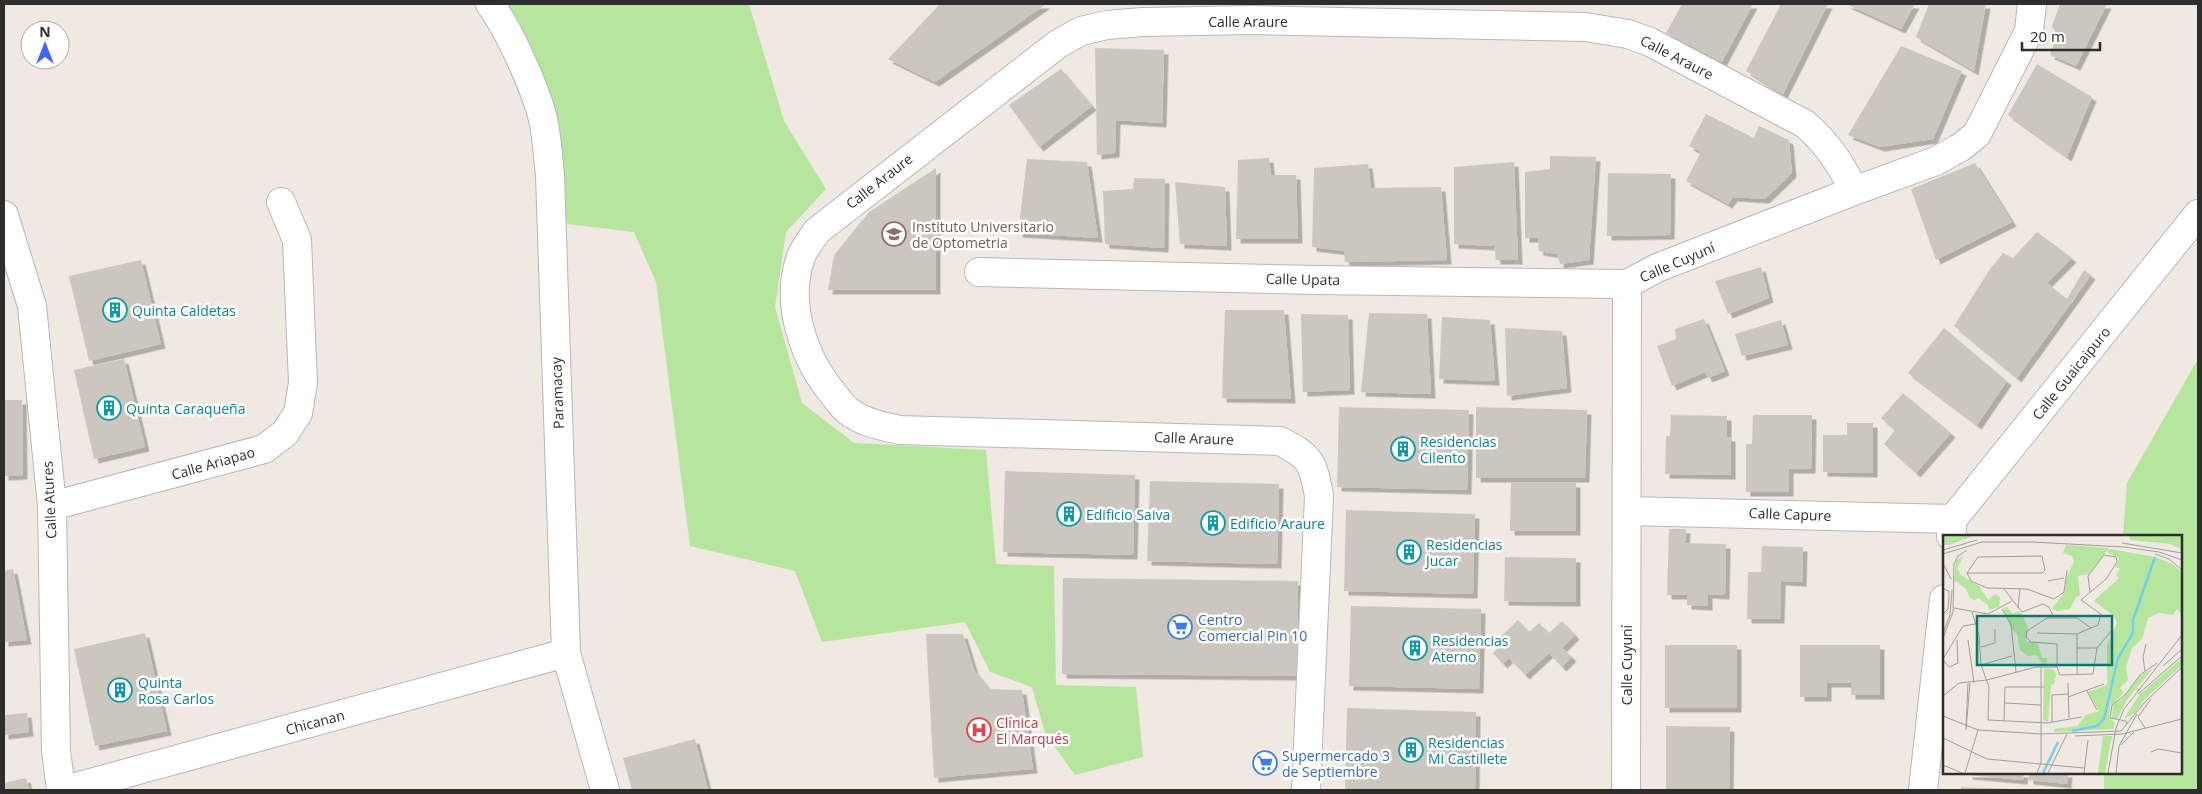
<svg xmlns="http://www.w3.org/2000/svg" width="2202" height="794" font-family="'Open Sans',sans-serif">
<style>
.green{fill:#b6e59e}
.building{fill:#cbc7bf;filter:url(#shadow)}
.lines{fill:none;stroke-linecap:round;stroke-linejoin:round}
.minor-casing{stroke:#b4b7c1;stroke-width:30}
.minor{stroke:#fff;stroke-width:28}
.labels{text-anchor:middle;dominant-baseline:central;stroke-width:5;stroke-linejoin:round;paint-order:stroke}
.street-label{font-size:14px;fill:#2e2e2e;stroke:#fff}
.education-label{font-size:14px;fill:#785e54;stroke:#fff;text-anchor:start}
.culture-label{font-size:14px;fill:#0d838f;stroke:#fff;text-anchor:start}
.shop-label{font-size:14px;fill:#366cbe;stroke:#fff;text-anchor:start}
.health-label{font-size:14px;fill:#be3a42;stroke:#fff;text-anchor:start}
.inset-river{fill:none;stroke:#75cff0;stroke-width:2.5}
.inset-road{fill:none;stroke:#a29e99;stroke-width:1}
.view{fill:#0f766e;fill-opacity:0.15;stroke:#0f766e;stroke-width:2.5}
.inset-edge{fill:none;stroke:#2e2e2e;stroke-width:2.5}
</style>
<defs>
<filter id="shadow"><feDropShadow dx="4.5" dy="4.5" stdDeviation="0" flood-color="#0004"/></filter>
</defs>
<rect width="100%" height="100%" fill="#efe9e1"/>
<path class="green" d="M 497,4 L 749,4 L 784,121 L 826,189 L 786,232 L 775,307 L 802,403 L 854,443 L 986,450 L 996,564 L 1054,566 L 1056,685 L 1136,687 L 1143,757 L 1075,775 L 1045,733 L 1032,687 L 990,672 L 965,622 L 822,642 L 795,571 L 690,546 L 656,282 L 634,232 L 567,224 L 517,33 Z
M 2198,359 L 2198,790 L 2104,790 L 2104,773 L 2181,773 L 2181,536 L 2123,536 L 2127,483 Z"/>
<path class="building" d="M 940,4 L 1046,4 L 935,82 L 888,59 Z
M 1682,4 L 1753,4 L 1722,62 L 1666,33 Z
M 1781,4 L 1828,4 L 1783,94 L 1746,71 Z
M 1846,4 L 1915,4 L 1901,29 Z
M 1929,4 L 1986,4 L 1974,71 L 1916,37 Z
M 2060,4 L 2107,4 L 2076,66 L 2050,55 L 2057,35 L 2052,26 Z
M 1901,46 L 1962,71 L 1933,139 L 1880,147 L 1848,135 Z
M 1095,48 L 1164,50 L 1162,123 L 1116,120 L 1115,153 L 1097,155 Z
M 2037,64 L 2092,97 L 2067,157 L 2008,115 Z
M 1061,69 L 1092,106 L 1039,147 L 1009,105 Z
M 1706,114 L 1754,138 L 1759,126 L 1789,140 L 1792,173 L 1765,199 L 1733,197 L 1728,204 L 1686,181 L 1701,152 L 1689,146 Z
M 1550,156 L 1596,157 L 1589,260 L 1560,264 L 1557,254 L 1539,251 L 1538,238 L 1525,238 L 1525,172 L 1550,169 Z
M 1269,158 L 1271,175 L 1296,175 L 1298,239 L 1236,239 L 1238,160 Z
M 1027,159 L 1087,162 L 1098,238 L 1018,233 Z
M 1514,162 L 1518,260 L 1496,260 L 1494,246 L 1454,244 L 1454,167 Z
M 1975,163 L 2012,222 L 1936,260 L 1911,189 Z
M 1368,164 L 1371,188 L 1441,187 L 1447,260 L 1345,262 L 1344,251 L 1312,247 L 1314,168 Z
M 936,168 L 936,290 L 828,290 L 834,255 L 869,212 Z
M 1608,173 L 1671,174 L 1670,235 L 1607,236 Z
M 1134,178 L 1165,179 L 1164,248 L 1105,244 L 1103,191 L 1133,189 Z
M 1175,182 L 1225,187 L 1227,246 L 1180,244 Z
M 2037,232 L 2072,258 L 2047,283 L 2067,299 L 2084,270 L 2091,275 L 2017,378 L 1954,326 L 1990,269 L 2003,253 L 2013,258 Z
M 141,260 L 161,344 L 89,361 L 69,276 Z
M 1761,267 L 1769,298 L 1728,314 L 1715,281 Z
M 1225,310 L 1284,310 L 1291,399 L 1222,398 Z
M 1369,313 L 1427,314 L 1431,394 L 1361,392 Z
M 1301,314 L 1348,315 L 1350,390 L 1303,392 Z
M 1442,317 L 1490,320 L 1495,381 L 1439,379 Z
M 1704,319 L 1725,371 L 1708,378 L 1705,372 L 1672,386 L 1657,346 L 1676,339 L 1675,329 Z
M 1781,320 L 1788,345 L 1742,356 L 1735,334 Z
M 1505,328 L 1562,331 L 1567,388 L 1507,396 Z
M 1944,328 L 2007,381 L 1977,425 L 1908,373 Z
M 124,359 L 145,447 L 94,459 L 74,370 Z
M 1903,393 L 1951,433 L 1916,473 L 1884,444 L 1895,430 L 1881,418 Z
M 4,400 L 22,400 L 23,475 L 4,476 Z
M 1339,407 L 1469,410 L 1467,490 L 1337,487 Z
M 1476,407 L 1587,410 L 1585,478 L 1476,478 Z
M 1671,415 L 1727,416 L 1727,437 L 1731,437 L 1731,475 L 1665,474 L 1666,436 L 1670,436 Z
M 1753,415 L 1812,415 L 1811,469 L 1789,469 L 1789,492 L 1746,492 L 1746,444 L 1752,444 Z
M 1847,423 L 1873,423 L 1873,473 L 1823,472 L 1823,435 L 1847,435 Z
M 1005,471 L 1135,475 L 1133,555 L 1003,552 Z
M 1150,481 L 1279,484 L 1277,564 L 1147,561 Z
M 1511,483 L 1576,483 L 1576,531 L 1510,531 Z
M 1346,510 L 1475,514 L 1473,594 L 1344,591 Z
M 1669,529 L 1686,529 L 1685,543 L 1726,544 L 1725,595 L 1708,594 L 1708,606 L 1687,605 L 1687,595 L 1667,595 Z
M 1762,546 L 1803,547 L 1802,582 L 1781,581 L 1780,619 L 1747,619 L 1748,572 L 1761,572 Z
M 1505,557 L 1576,558 L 1576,602 L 1504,601 Z
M 13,569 L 27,640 L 4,642 L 4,571 Z
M 1063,578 L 1298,581 L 1297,676 L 1062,674 Z
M 1351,606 L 1481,609 L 1479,689 L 1349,686 Z
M 1518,620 L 1529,632 L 1539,623 L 1549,633 L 1562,621 L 1575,635 L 1562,648 L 1572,657 L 1562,667 L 1549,653 L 1525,675 L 1509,658 L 1503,664 L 1493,653 L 1501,645 L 1496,641 Z
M 145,633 L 167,731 L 95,746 L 74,649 Z
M 926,634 L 963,634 L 974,670 L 990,689 L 1022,690 L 1033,769 L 934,778 Z
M 1665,645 L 1737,645 L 1737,708 L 1665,708 Z
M 1800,645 L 1880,645 L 1880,695 L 1851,695 L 1851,683 L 1827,683 L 1827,697 L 1800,697 Z
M 1347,708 L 1476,712 L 1475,790 L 1345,789 Z
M 27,713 L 29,732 L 4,735 L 4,715 Z
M 1666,726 L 1730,727 L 1729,790 L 1666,790 Z
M 695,739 L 708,790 L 632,790 L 623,758 Z
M 1968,773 L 2024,773 L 2023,780 L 1968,775 Z
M 2029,773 L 2068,773 L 2067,784 L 2029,780 Z
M 26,778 L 29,790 L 4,790 L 4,783 Z
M 1961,787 L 2010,789 L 2010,790 L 1961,790 Z"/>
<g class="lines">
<g class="minor-casing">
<path id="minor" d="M 490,4 C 509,30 535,87 543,119 C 547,137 548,157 550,176 L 566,653 L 605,790
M 4,215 L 32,306 L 52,506 L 56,750 L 61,790
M 979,272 L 1315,280 L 1627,284 L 1657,268 L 1854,191 L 1936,161 L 1961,147 L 1977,134 L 2029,31 L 2032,4
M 52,506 L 264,449 L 285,433 L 298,413 L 303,383 L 297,240 L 281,202
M 1627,511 L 1953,519
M 1951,536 L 1953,519 L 2198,214
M 65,790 L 566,653
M 1306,790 L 1319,496 C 1313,462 1311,457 1280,441 L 900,430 C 882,426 861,422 847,410 C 842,406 838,400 834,395 C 804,359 784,303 801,257 C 804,248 812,239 817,231 L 1058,44 L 1081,31 L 1107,25 L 1143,22 L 1252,20 L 1585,27 L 1628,34 L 1650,42 L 1805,124 C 1827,143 1841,164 1854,191
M 1626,790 L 1627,284
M 1923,790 L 1944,599"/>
</g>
<use href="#minor" class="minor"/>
</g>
<defs>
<g id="university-ring" transform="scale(1.25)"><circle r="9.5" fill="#fff" stroke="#8d6e63" stroke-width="1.5"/><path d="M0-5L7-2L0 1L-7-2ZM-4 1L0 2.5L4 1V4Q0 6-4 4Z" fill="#8d6e63"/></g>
<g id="building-ring" transform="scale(1.25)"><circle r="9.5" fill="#fff" stroke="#0f9aa8" stroke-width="1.5"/><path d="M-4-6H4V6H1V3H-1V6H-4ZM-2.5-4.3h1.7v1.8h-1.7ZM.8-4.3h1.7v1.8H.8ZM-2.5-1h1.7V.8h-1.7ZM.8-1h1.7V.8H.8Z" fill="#0f9aa8"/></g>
<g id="supermarket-ring" transform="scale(1.25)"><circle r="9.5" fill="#fff" stroke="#3f7fe0" stroke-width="1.5"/><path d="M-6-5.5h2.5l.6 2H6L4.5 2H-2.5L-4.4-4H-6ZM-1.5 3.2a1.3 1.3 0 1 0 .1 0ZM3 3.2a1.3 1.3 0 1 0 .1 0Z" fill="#3f7fe0"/></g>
<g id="hospital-ring" transform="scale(1.25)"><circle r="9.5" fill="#fff" stroke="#e0444e" stroke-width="1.5"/><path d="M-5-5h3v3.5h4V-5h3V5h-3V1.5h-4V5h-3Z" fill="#e0444e"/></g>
</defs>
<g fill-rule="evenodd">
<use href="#university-ring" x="894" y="234"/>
<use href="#building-ring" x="115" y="310"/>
<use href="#building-ring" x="109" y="408"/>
<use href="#building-ring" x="1403" y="449"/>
<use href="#building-ring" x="1069" y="514"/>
<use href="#building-ring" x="1213" y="523"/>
<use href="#building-ring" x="1409" y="552"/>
<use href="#supermarket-ring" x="1180" y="627"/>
<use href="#building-ring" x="1415" y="648"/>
<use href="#building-ring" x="120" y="690"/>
<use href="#hospital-ring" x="979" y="730"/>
<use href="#building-ring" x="1411" y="750"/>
<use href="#supermarket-ring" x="1265" y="763"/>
</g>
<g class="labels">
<g class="street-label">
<text x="1248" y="21">Calle Araure</text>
<text transform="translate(1677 57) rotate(27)">Calle Araure</text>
<text transform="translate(879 181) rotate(-38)">Calle Araure</text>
<text transform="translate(1677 262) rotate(-23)">Calle Cuyuní</text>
<text transform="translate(1303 279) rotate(1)">Calle Upata</text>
<text transform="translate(2071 373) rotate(-51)">Calle Guaicaipuro</text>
<text transform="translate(557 393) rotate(-92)">Paramacay</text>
<text transform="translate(1194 438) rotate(2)">Calle Araure</text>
<text transform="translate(213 463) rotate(-16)">Calle Ariapao</text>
<text transform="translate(49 500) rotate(-93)">Calle Atures</text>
<text transform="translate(1790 514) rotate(2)">Calle Capure</text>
<text transform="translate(1626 665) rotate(-90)">Calle Cuyuní</text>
<text transform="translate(315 722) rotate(-15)">Chicanan</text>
</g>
<g class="education-label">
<text x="912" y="226">Instituto Universitario<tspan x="912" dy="16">de Optometria</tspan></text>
</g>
<g class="culture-label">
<text x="132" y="310">Quinta Caldetas</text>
<text x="126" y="408">Quinta Caraqueña</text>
<text x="1420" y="441">Residencias<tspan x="1420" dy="16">Cilento</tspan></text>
<text x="1086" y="514">Edificio Saiva</text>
<text x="1230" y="523">Edificio Araure</text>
<text x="1426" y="544">Residencias<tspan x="1426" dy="16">Jucar</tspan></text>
<text x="1432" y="640">Residencias<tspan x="1432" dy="16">Aterno</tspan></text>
<text x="138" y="682">Quinta<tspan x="138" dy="16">Rosa Carlos</tspan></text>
<text x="1428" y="742">Residencias<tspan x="1428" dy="16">Mi Castillete</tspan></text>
</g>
<g class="shop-label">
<text x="1198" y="619">Centro<tspan x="1198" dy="16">Comercial Pin 10</tspan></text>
<text x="1282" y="755">Supermercado 3<tspan x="1282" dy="16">de Septiembre</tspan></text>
</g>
<g class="health-label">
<text x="996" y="722">Clínica<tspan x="996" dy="16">El Marqués</tspan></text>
</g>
</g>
<g transform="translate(1943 535)">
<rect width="239" height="239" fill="#efe9e1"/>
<path d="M 0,1 L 30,1 L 6,10 L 0,10 ZM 186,1 L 239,1 L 239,14 L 228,9 L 187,5 ZM 123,10 L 166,13 L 146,39 L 135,41 L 137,61 L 133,62 L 127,74 L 114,76 L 109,74 L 122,57 L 123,43 L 131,27 L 129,21 L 120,18 ZM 167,14 L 212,22 L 229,29 L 239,37 L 239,80 L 234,74 L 230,80 L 216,78 L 205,83 L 199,104 L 189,113 L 183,132 L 185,145 L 177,153 L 181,158 L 167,171 L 166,183 L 172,188 L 170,194 L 111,197 L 111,194 L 134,191 L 143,180 L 156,176 L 145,157 L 164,150 L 164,111 L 174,88 L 171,81 L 151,66 L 176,43 L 173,40 L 177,34 L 173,32 L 176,23 L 164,17 ZM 21,20 L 14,33 L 18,40 L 36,51 L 45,65 L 52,59 L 57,62 L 56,72 L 46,75 L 45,70 L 36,63 L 31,65 L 26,62 L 24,55 L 13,46 L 11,48 L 13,26 ZM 64,72 L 70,79 L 75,76 L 79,79 L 85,93 L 83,106 L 95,109 L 99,123 L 104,123 L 104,128 L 100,129 L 93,120 L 85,121 L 77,115 L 74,99 L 69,95 L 60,74 ZM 239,123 L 239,130 L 201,165 L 192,178 L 181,184 L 196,160 ZM 101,133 L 110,134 L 113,139 L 111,149 L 108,150 L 105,187 L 100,185 ZM 210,133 L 184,165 L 174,184 L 169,183 L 170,170 L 180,163 L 197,141 ZM 160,201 L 169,201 L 162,238 L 155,238 Z" fill="#b6e59e"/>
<path class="inset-river" d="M 129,196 L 154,191 L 161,184 L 175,123 L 190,98 L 190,85 L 212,22M 100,238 L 115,207"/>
<path class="inset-road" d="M 179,8 L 239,18M 0,15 L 34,5M 0,19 L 39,7 L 89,7 L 181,12 L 216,17 L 239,25M 212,19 L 226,24 L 239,35M 99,21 L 102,35 L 99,38 L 24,38 L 35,22 ZM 11,29 L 15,21 L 24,15M 1,30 L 8,44M 24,38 L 28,46 L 44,53 L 84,54 L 111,64 L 121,57 L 124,35M 105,46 L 121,43M 0,54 L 6,56 L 6,62 L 5,74 L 0,79M 61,54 L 79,77 L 100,69 L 106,72 L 111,83M 11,73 L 45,79 L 69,66M 75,73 L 77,54M 59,74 L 68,89 L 73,137M 29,77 L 36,100 L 38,130 L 46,152 L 45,185 L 104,188 L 139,182M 0,98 L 7,80 L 9,55M 94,98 L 134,99 L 155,90 L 158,79 L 138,65 L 163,44 L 174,27 L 173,22 L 161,20 L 145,41 L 147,57M 0,103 L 10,77 L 11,29M 25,105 L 31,148M 38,112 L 52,108 L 52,94M 134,113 L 154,113M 0,124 L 20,91 L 32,89M 0,125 L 6,132 L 15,128 L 14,105M 38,130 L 69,121M 220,131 L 239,114M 114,132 L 114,109 L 88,107 L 83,102 L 84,96 L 104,83 L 134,83 L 148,93M 202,136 L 200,122 L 203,109M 134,139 L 134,99M 125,148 L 126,183M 144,156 L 154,175M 195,159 L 239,121M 0,161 L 16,148 L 44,145 L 93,132 L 114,132 L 117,140 L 150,139 L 154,113 L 169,95 L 169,85M 125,162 L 161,149M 62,168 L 98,170M 0,181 L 35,195 L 99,199 L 178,196 L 201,168 L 239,132M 61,186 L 62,152 L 101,152M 109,187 L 109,160 L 125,159M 184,189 L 183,186 L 167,183 L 169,170 L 182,160 L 197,140 L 214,128M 23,192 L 25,148M 202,193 L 195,182 L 208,164M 23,195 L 27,148M 132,201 L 179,199 L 239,184M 0,203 L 44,224 L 141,233M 178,210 L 191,197M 208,217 L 215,214 L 239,218M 0,230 L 19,238M 22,238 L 35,195M 94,238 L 98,228 L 98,132M 105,238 L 124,199M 141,238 L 145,205M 165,238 L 173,193 L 181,174 L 239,100M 173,238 L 176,211 L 194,179"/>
<path class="view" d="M 34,81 L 169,81 L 169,130 L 34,130 Z"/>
<rect width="239" height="239" class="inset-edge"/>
</g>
<rect width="2202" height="794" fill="none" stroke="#2e2e2e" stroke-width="10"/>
<g transform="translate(45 45)"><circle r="24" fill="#ffffff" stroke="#ababab"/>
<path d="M0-4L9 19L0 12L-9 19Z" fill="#4264fb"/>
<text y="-8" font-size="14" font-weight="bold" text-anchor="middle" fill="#2e2e2e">N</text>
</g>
<path d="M2022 42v8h78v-8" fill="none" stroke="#2e2e2e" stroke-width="2.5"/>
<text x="2030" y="42" font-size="15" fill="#2e2e2e" stroke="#ffffff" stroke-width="4" paint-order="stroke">20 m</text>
</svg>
